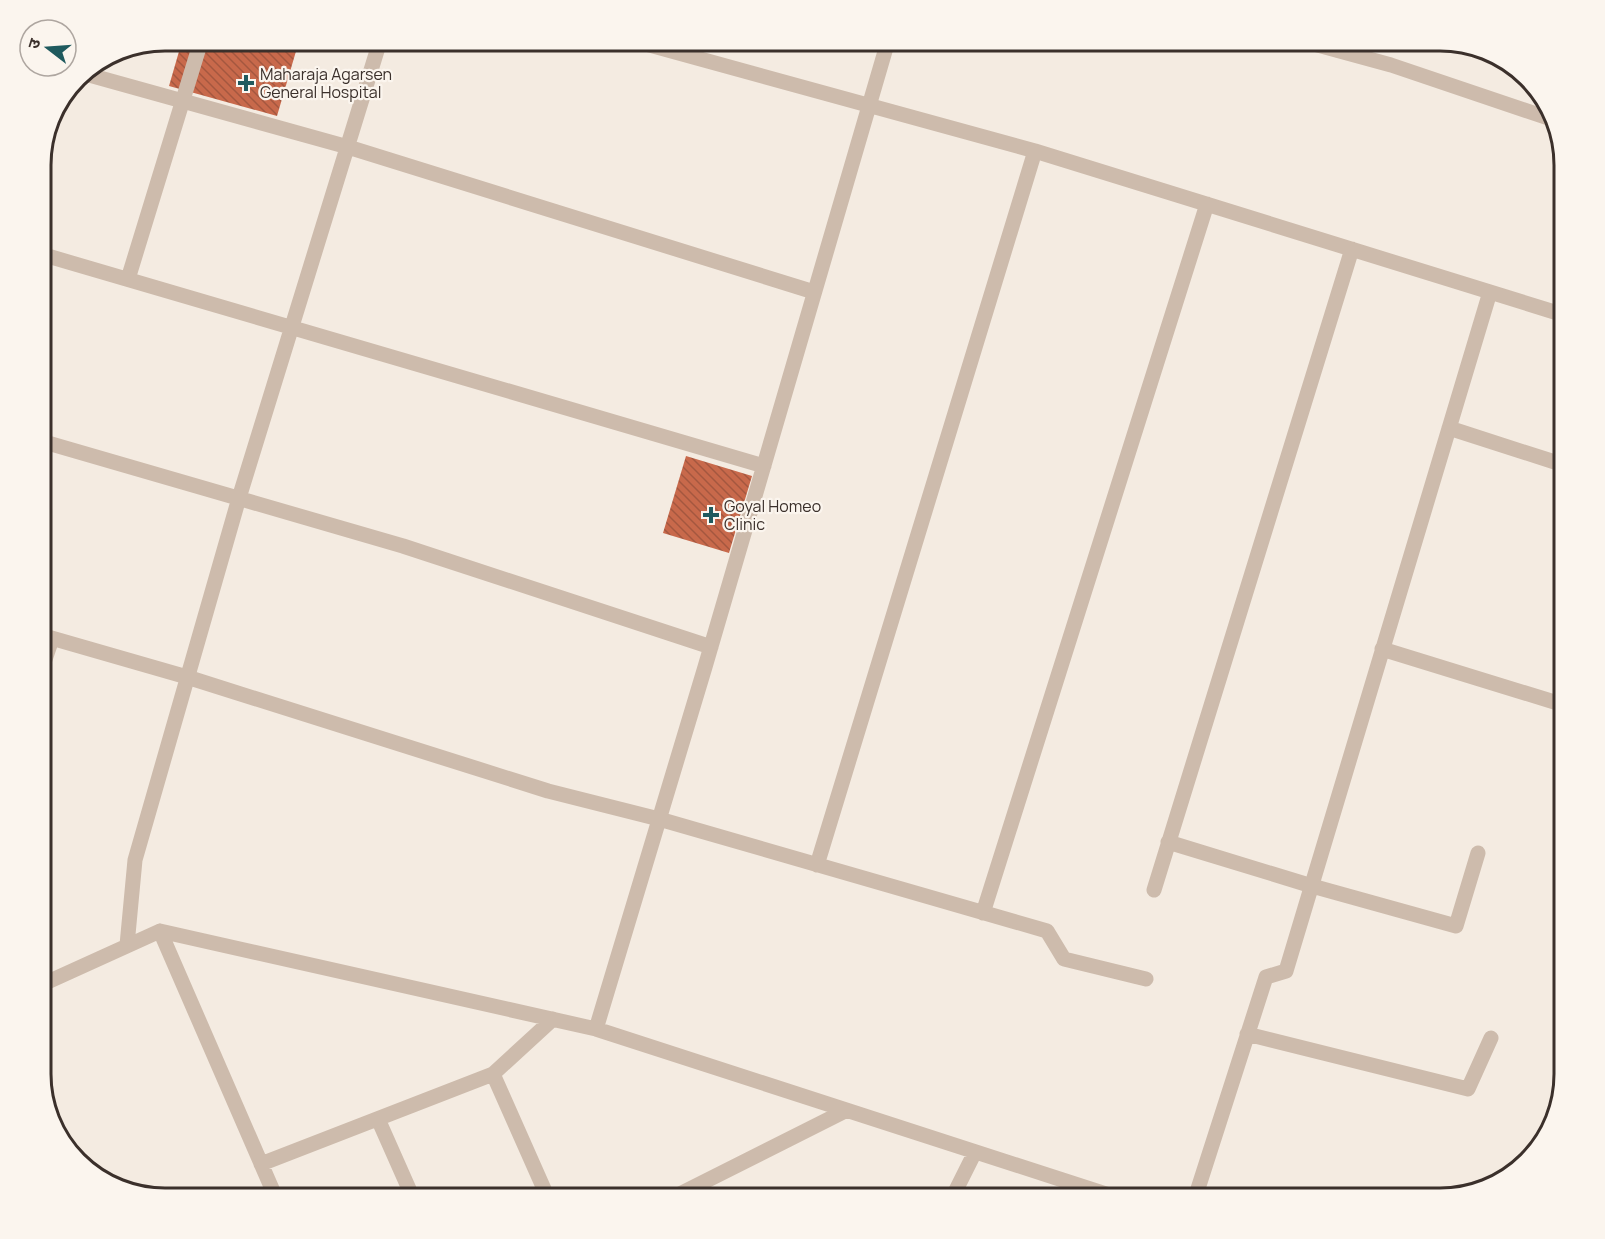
<svg xmlns="http://www.w3.org/2000/svg" width="1605" height="1239" font-family="Manrope,'Noto Sans Devanagari',sans-serif">
<style>
.building{fill:url(#building-back-hatch)}
.lines{fill:none;stroke-linecap:round;stroke-linejoin:round}
.minor{stroke:#cdbbac;stroke-width:15}
.poi-dot{fill:#1f5a5e;stroke:#fbf5ee;stroke-width:2}
.labels{text-anchor:middle;dominant-baseline:central;stroke-width:4.5;stroke-linejoin:round;paint-order:stroke}
.poi-label{font-size:16px;fill:#3b302b;stroke:#fbf5ee;text-anchor:start}
.rim{fill:none;stroke:#3b302b;stroke-width:3}
</style>
<defs>
<pattern id="building-back-hatch" width="6" height="6" patternUnits="userSpaceOnUse" patternTransform="scale(1.5)"><rect width="6" height="6" fill="#c8694b"/><path d="M-1 5l2 2M0 0l6 6M5-1l2 2" fill="none" stroke="#a4573f"/></pattern>
</defs>
<rect width="100%" height="100%" fill="#f4ebe1"/>
<path class="building" d="M 182,41 L 299,41 L 277,116 L 169,86 Z
M 686,456 L 752,476 L 729,553 L 663,533 Z"/>
<g class="lines">
<path class="minor" d="M 635,41 L 1035,151 L 1564,315
M 1303,41 L 1391,65 L 1554,120
M 82,73 L 348,147 L 814,292
M 41,254 L 764,466
M 128,279 L 201,41
M 1449,428 L 1564,465
M 41,441 L 403,546 L 711,647
M 41,635 L 187,677 L 548,791 L 659,819 L 1047,931 L 1064,959 L 1146,979
M 1382,649 L 1564,705
M 41,671 L 52,639
M 1168,842 L 1312,886 L 1456,926 L 1478,853
M 817,865 L 1035,151
M 1154,890 L 1352,249
M 983,913 L 1207,204
M 160,931 L 276,1198
M 127,945 L 135,860 L 239,498 L 380,41
M 41,985 L 160,931 L 596,1029 L 1118,1198
M 596,1029 L 705,667 L 888,41
M 1247,1034 L 1468,1089 L 1491,1038
M 378,1119 L 413,1198
M 261,1164 L 493,1074
M 548,1198 L 493,1074 L 553,1019
M 672,1198 L 847,1110
M 952,1198 L 975,1152
M 1195,1198 L 1266,977 L 1286,971 L 1490,292"/>
</g>
<g class="poi-dot">
<path d="M243 74h6v6h6v6h-6v6h-6v-6h-6v-6h6z"/>
<path d="M708 506h6v6h6v6h-6v6h-6v-6h-6v-6h6z"/>
</g>
<g class="labels">
<g class="poi-label">
<text x="260" y="74">Maharaja Agarsen<tspan x="260" dy="18">General Hospital</tspan></text>
<text x="724" y="506">Goyal Homeo<tspan x="724" dy="18">Clinic</tspan></text>
</g>
</g>
<path d="M0 0H1605V1239H0ZM165 51H1440A114 114 0 0 1 1554 165V1074A114 114 0 0 1 1440 1188H165A114 114 0 0 1 51 1074V165A114 114 0 0 1 165 51Z" fill="#fbf5ee" fill-rule="evenodd"/>
<path class="rim" d="M165 51H1440A114 114 0 0 1 1554 165V1074A114 114 0 0 1 1440 1188H165A114 114 0 0 1 51 1074V165A114 114 0 0 1 165 51Z"/>
<g transform="translate(48 48) rotate(287)"><circle r="28" fill="#fbf5ee" stroke="#aea6a0" stroke-width="1.5"/>
<path d="M0-4.5L10 22L0 15L-10 22Z" fill="#1f5a5e"/>
<text y="-9" font-size="16" font-weight="bold" text-anchor="middle" fill="#3b302b">उ</text>
</g>
</svg>
